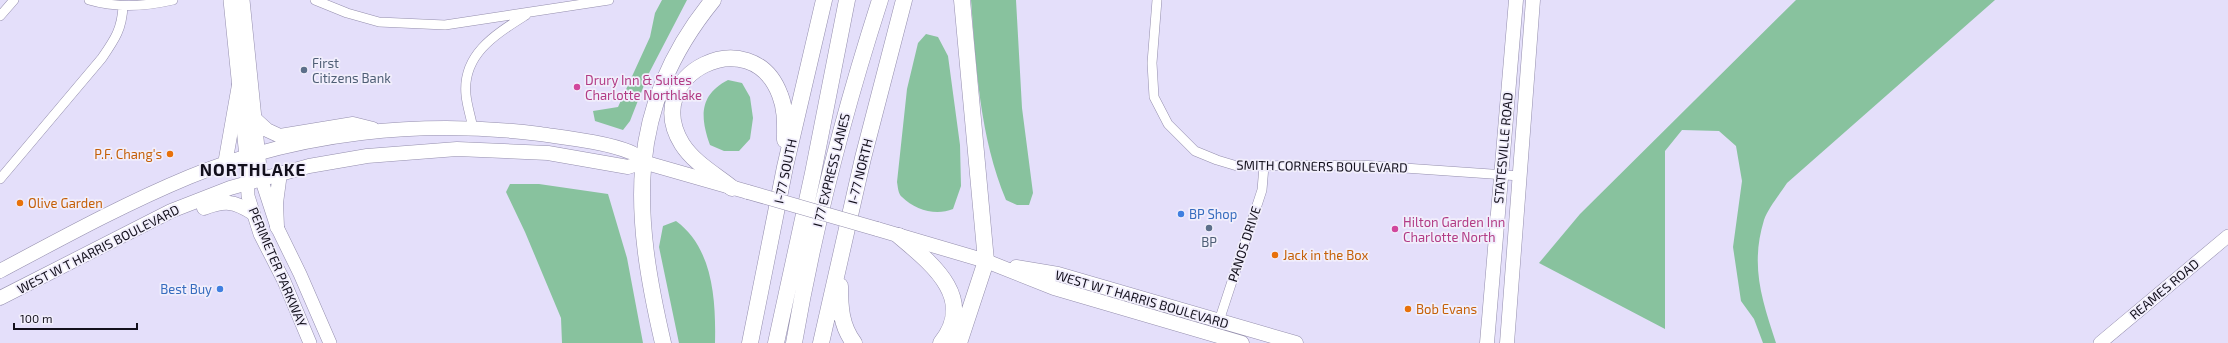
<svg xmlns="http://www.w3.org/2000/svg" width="2228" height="343" font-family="'Exo 2',sans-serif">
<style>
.green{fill:#88c29e}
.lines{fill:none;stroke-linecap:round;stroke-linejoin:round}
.street-casing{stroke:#948ead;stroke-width:10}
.secondary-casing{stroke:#948ead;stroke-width:14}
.primary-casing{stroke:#948ead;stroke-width:15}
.highway-casing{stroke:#948ead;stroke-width:17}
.street{stroke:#fff;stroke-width:9}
.secondary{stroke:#fff;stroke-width:13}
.primary{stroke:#fff;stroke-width:14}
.highway{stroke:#fff;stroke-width:16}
.primary-bridge-casing{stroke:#948ead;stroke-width:15;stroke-linecap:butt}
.primary-bridge{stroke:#fff;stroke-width:14}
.service-dot{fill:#5c6f8a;stroke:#f1eefc;stroke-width:1.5}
.hotel-dot{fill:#d1479c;stroke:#f1eefc;stroke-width:1.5}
.food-dot{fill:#e8710a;stroke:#f1eefc;stroke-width:1.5}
.shop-dot{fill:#3f7fe0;stroke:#f1eefc;stroke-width:1.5}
.labels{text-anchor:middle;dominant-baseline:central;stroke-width:3.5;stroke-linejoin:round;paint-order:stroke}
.service-label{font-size:13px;fill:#4e5e75;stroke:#f1eefc;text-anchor:start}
.hotel-label{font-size:13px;fill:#b23c85;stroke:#f1eefc;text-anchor:start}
.street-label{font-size:13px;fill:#13101c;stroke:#f1eefc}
.food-label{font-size:13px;fill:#c56008;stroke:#f1eefc;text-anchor:start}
.shop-label{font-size:13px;fill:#366cbe;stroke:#f1eefc;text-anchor:start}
.district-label{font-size:17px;font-weight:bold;letter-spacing:1px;fill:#13101c;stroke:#f1eefc}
</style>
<rect width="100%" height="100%" fill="#e4dffa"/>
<path class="green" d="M 662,0 L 687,0 L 648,75 L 630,121 L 623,130 L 595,121 L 593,111 L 618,107 L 650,37 L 655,13 Z
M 971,0 L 1016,0 L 1022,108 L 1033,193 L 1029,205 L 1017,205 L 1006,200 C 980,138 976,67 971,0 Z
M 1796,0 L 1995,0 L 1787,183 C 1780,194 1768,208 1764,220 C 1750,266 1762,300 1776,343 L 1763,343 L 1754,319 L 1741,301 L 1733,247 L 1742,181 L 1736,146 L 1719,131 L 1682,130 L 1665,151 L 1665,329 L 1539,263 L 1580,214 Z
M 926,34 L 938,37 L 948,56 L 960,145 L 961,186 L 953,209 C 936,216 915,210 902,197 C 898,194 898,187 897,182 L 907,89 L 918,43 Z
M 728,80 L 742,83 L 750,97 L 753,118 L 750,139 L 739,151 L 724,151 L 710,145 C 700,117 699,95 728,80 Z
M 510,184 L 539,184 L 608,194 L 627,258 L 643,343 L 562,343 L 561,318 L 525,232 L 506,192 Z
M 676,221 C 713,248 716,300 715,343 L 679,343 L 659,247 L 663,226 Z"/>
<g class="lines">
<g class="street-casing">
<path id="street" d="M 89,0 C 116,8 147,6 173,0
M 315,0 L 347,13 L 379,22 L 445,25 L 609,0
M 1157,0 L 1152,63 L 1154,97 L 1168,124 L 1195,151 L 1217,160 L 1237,166 L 1361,165 L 1520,176
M 0,16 L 14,0
M 473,129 C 471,117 467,106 466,95 C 462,54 496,34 526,15
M 0,179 L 102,58 C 115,39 122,29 123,6
M 1219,321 L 1262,190 L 1264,166"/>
</g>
<g class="secondary-casing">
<path id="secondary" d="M 230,0 L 246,157 L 248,196 L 260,234 L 284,281 L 310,343
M 243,0 L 261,178 L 277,227 L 300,274 L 330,343
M 2100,343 L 2228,236"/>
</g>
<g class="primary-casing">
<path id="primary" d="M 256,120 L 267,130 L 280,136 L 353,124 L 373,129
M 225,164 L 239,85
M 204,208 C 225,200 234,201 253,213
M 277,227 L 276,203 L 280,173
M 877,229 L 986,261 L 1054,288 L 1242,343
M 1016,267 L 1058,274 L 1296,343
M 0,271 C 62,238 124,204 189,177 C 299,132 422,119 540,134 C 567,138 605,142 630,152 C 635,153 639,159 643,162 L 748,192
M 0,298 L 171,211 L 230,188 L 309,166 L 367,156 L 457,149 L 548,153 L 628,167 L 643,162
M 1487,343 L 1516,0
M 1507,343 L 1533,0"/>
</g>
<g class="highway-casing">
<path id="highway" d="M 732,188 C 716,175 694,163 682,144 C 639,74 752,19 780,95 C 786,110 785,125 785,140
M 899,236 C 931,263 977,298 941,343
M 840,286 C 840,307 841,326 854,343
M 663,343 C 633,214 624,109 713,0
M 750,343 L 785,167 L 824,0
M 776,343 L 813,173 L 847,0
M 794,343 C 814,227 844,112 880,0
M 821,343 L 863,158 L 904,0
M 959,343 L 986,261 L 962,0"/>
</g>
<use href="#street" class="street"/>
<use href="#secondary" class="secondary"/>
<use href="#primary" class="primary"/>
<use href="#highway" class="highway"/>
<g class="primary-bridge-casing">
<path id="primary-bridge" d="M 748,192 L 877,229"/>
</g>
<use href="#primary-bridge" class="primary-bridge"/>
</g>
<g class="service-dot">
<circle cx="304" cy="70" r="4"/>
<circle cx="1209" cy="228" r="4"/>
</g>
<g class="hotel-dot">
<circle cx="577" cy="87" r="4"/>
<circle cx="1395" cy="229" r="4"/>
</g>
<g class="food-dot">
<circle cx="170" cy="154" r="4"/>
<circle cx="20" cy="203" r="4"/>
<circle cx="1275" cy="255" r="4"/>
<circle cx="1408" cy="309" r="4"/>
</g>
<g class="shop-dot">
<circle cx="1181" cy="214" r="4"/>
<circle cx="220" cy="289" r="4"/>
</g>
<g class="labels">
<g class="service-label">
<text x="312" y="63">First<tspan x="312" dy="15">Citizens Bank</tspan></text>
<text x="1209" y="242" text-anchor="middle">BP</text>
</g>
<g class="hotel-label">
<text x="585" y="80">Drury Inn &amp; Suites<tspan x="585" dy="15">Charlotte Northlake</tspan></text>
<text x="1403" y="222">Hilton Garden Inn<tspan x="1403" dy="15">Charlotte North</tspan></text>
</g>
<g class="street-label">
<text transform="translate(1503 148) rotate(-85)">STATESVILLE ROAD</text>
<text transform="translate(1322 166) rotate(1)">SMITH CORNERS BOULEVARD</text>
<text transform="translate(831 170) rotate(-76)">I 77 EXPRESS LANES</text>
<text transform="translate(785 171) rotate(-78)">I-77 SOUTH</text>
<text transform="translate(860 171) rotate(-76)">I-77 NORTH</text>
<text transform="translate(1244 244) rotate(-72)">PANOS DRIVE</text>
<text transform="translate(98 249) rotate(-27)">WEST W T HARRIS BOULEVARD</text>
<text transform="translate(278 267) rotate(67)">PERIMETER PARKWAY</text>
<text transform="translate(2164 289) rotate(-40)">REAMES ROAD</text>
<text transform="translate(1142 299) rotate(16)">WEST W T HARRIS BOULEVARD</text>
</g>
<g class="food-label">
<text x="162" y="154" text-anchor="end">P.F. Chang's</text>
<text x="28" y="203">Olive Garden</text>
<text x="1283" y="255">Jack in the Box</text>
<text x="1416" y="309">Bob Evans</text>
</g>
<g class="shop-label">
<text x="1189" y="214">BP Shop</text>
<text x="212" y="289" text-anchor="end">Best Buy</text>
</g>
<g class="district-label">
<text x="253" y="169">NORTHLAKE</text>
</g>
</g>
<path d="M14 323v6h123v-6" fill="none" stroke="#13101c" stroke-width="2"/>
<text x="20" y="323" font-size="12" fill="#13101c" stroke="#f1eefc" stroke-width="3" paint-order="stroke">100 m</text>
</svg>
